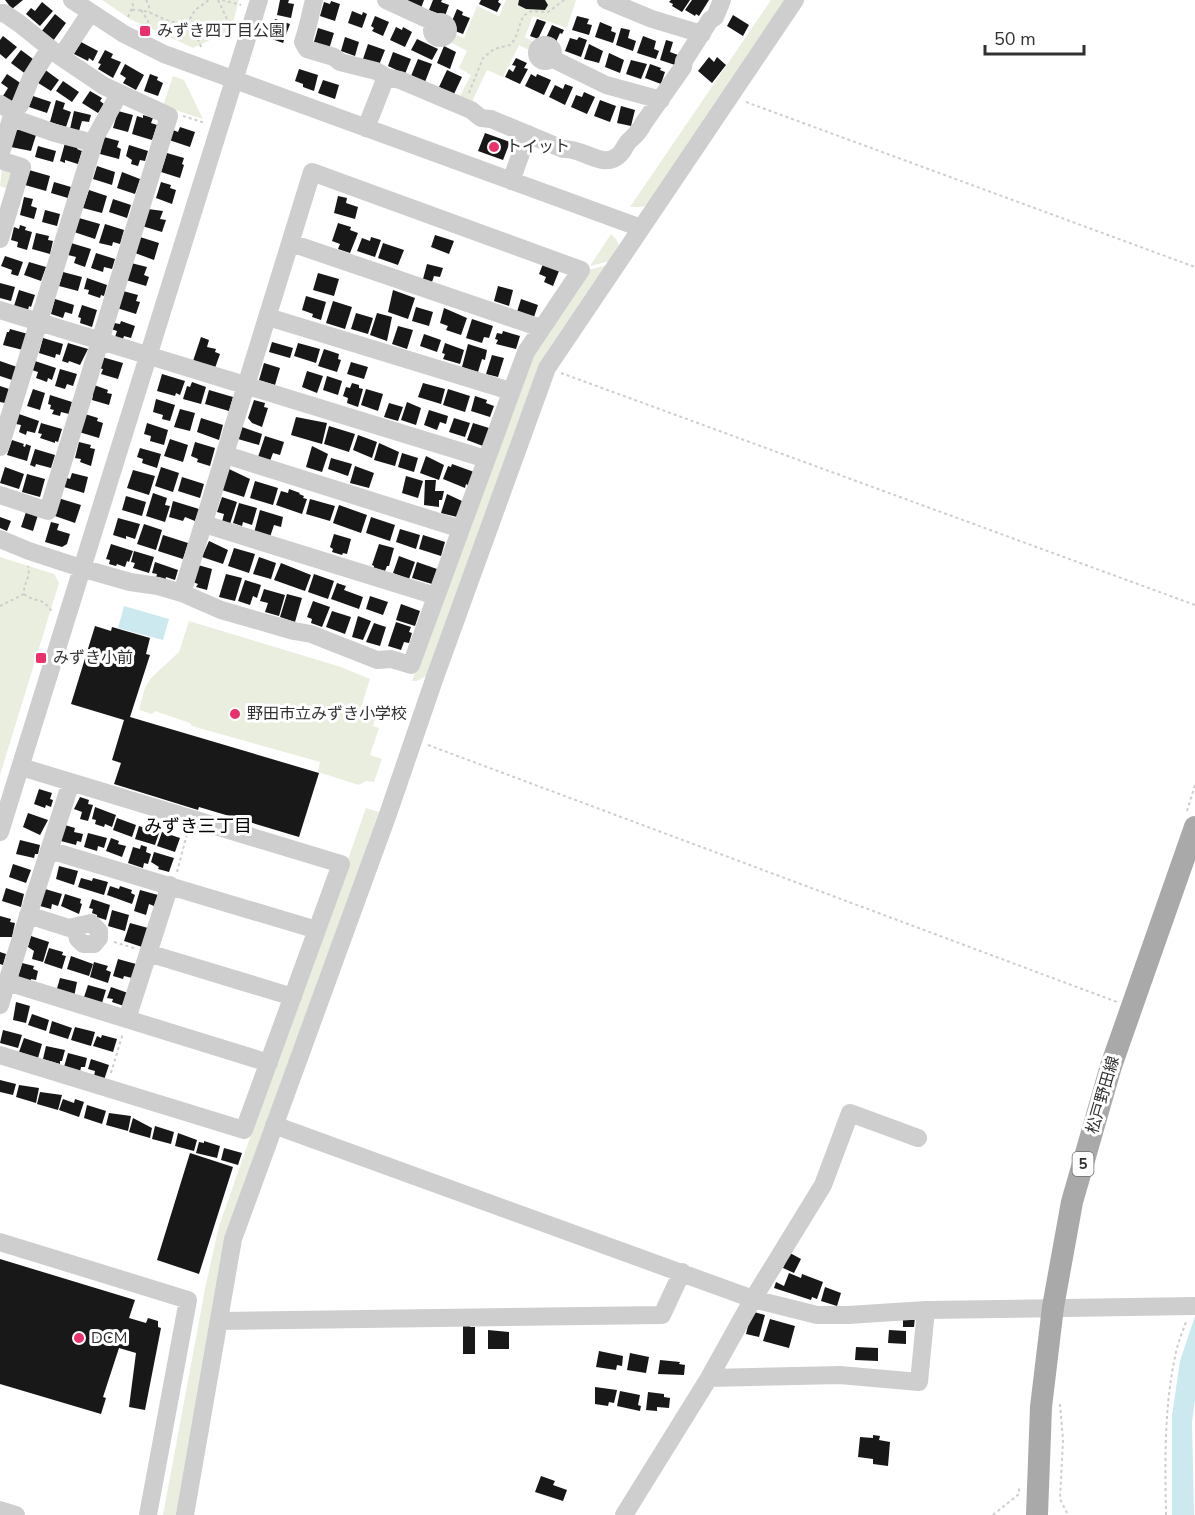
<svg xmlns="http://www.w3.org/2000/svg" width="1195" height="1515" font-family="'Nunito Sans','Noto Sans JP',sans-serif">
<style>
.green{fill:#eaeedf}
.water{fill:#cbe9ee}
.building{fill:#181818}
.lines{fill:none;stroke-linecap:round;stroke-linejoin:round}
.path{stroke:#cecece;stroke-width:2;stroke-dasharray:3 3;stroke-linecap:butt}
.minor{stroke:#cecece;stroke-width:18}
.major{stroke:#a9a9a9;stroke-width:22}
.poi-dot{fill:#e9316c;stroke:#fff;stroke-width:2}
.labels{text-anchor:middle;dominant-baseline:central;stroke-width:6;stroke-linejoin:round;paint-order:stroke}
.shield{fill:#fff;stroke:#6f6f6f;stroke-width:1.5}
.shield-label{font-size:15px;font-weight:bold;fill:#313131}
.poi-label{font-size:16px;fill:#313131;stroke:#fff;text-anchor:start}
.street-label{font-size:16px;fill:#313131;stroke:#fff}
.neighbourhood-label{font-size:18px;fill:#000;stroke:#fff}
</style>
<rect width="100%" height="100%" fill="#fff"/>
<path class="green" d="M 102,0 L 239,0 L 231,30 L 193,48 L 130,19 Z
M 506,0 L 576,0 L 567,28 L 533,16 L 525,37 L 537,44 L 533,52 L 519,45 L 503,77 L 487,70 L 471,104 L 459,98 L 471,75 L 459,68 L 467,51 L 448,41 L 454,34 L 464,38 L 477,6 L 499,16 Z
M 771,0 L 788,0 L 647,205 L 642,207 L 630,207 Z
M 173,76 L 184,80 L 203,119 L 163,106 Z
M 2,168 L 14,172 L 8,189 L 0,186 Z
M 611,234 L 616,239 L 620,247 L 610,261 L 590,266 Z
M 607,265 L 540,364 L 428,675 L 417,681 L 412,681 L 531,355 L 588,270 Z
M 0,557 L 54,574 L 59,583 L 0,775 Z
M 189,621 L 341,667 L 370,679 L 360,711 L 376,716 L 373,726 L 379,728 L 370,755 L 382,759 L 374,782 L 366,781 L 359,785 L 318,772 L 320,762 L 192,726 L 190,723 L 155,711 L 152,714 L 139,710 L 145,688 L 151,678 L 179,652 Z
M 366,808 L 379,812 L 226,1236 L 177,1515 L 163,1515 L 205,1289 L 219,1226 Z"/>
<path class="water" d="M 124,606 L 169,619 L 163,640 L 118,628 Z
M 1195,1316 L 1195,1400 L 1192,1422 L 1194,1515 L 1172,1515 L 1172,1416 L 1180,1361 Z"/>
<path class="building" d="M 5,0 L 23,0 L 12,9 Z
M 280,0 L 289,0 L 288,3 L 294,4 L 291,18 L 277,15 Z
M 401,0 L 424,0 L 421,8 Z
M 433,0 L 442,0 L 441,2 L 449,5 L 445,16 L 429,10 Z
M 481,0 L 499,0 L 498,2 L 501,4 L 497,12 L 479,4 Z
M 519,0 L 545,0 L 548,5 L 545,10 L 526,9 L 518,5 Z
M 671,0 L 690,0 L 682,12 L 672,6 L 673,4 L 669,2 Z
M 692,0 L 709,0 L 699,16 L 696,14 L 695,16 L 685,10 Z
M 331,1 L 340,4 L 335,21 L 320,16 L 324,2 L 330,4 Z
M 42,2 L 53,11 L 40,26 L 26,14 L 31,8 L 35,11 Z
M 457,9 L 463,12 L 462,15 L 470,18 L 463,34 L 455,31 L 456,27 L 452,21 Z
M 352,11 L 362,15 L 363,12 L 367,14 L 362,28 L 348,23 Z
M 55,14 L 66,23 L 53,41 L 41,32 Z
M 733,15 L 749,25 L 743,36 L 727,26 Z
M 375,16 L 389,22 L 383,36 L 372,31 L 374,28 L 371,26 Z
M 577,16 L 589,19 L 587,24 L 592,25 L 589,35 L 572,30 Z
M 275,19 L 290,24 L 283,43 L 269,38 Z
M 537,19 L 546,22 L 538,39 L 530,36 Z
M 600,22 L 612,27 L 611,31 L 616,33 L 613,43 L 595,37 Z
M 552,25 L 564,30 L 562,34 L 560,33 L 556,42 L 546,38 Z
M 396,27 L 402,30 L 403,27 L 412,32 L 405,47 L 390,40 Z
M 318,28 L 334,33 L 329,49 L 314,42 Z
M 621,28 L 630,30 L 628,38 L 636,41 L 633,51 L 616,45 Z
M 3,36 L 17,47 L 6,59 L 0,54 L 0,40 Z
M 643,36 L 656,41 L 654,49 L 659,51 L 656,59 L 637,53 Z
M 345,37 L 359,42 L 355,56 L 341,51 Z
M 579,37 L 587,40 L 581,57 L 565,51 L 570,38 L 577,40 Z
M 417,39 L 438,49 L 432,60 L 411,50 Z
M 666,40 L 673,42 L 670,52 L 678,55 L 675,65 L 660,60 Z
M 81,42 L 98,51 L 93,61 L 89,58 L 88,61 L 74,54 Z
M 368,44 L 385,50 L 379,65 L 363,59 Z
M 589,44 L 603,51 L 599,63 L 584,59 Z
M 444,46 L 456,52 L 450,69 L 437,63 Z
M 21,50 L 37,62 L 27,75 L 11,63 Z
M 105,50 L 113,54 L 111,58 L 121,62 L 113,78 L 98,69 L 101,64 L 98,63 Z
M 393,52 L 411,59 L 405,74 L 388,66 Z
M 609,53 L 624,60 L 620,73 L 605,67 Z
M 709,57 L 714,62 L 717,57 L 726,65 L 712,83 L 698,71 Z
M 516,58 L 527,63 L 524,68 L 528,69 L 520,84 L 505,77 L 509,69 L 513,72 L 516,66 L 512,65 Z
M 418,59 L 432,64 L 425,82 L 411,76 Z
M 631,60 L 647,64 L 641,79 L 626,74 Z
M 125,64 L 144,75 L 136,90 L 123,83 L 126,78 L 120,74 Z
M 650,64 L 661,68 L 660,70 L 665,72 L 661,84 L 645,78 Z
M 44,69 L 59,80 L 51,91 L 35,81 Z
M 299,69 L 318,75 L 314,91 L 303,87 L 303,84 L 295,81 Z
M 447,70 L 462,77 L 454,94 L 439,87 Z
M 7,74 L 25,86 L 13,103 L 3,96 L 8,88 L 1,83 Z
M 150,74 L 158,77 L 157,80 L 163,83 L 158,96 L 144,91 Z
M 531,74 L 536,77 L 537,74 L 551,80 L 544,95 L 525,86 Z
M 323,80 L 339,85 L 335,99 L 318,93 Z
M 63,81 L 79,92 L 72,102 L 56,91 Z
M 565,84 L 573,87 L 565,105 L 549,97 L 555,85 L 563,89 Z
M 90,91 L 102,98 L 100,101 L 104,104 L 98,113 L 82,103 Z
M 584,92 L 595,97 L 587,114 L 571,107 L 576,95 L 582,97 Z
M 33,96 L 51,102 L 47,113 L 29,107 Z
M 56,100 L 65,103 L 63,109 L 71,112 L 66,127 L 50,122 Z
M 600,100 L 616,106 L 610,122 L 594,116 Z
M 621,106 L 635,110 L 631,126 L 617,123 Z
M 74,111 L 91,115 L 89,122 L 82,121 L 79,131 L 70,129 Z
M 118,111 L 133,115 L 128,132 L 113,128 Z
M 143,115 L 153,118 L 151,123 L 157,125 L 152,140 L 132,134 L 137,116 L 143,118 Z
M 180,127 L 195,132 L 190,147 L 169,140 L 173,130 L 178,132 Z
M 17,129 L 36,135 L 31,151 L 11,147 Z
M 485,133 L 510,142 L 503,160 L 478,151 Z
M 104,137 L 119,141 L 117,147 L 121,149 L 119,159 L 100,154 Z
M 65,143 L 78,147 L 77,149 L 82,151 L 78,164 L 65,160 L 65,163 L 60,161 Z
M 129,145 L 148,151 L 145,161 L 140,160 L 138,166 L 131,164 L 132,160 L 126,156 Z
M 38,146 L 56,151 L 53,162 L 35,157 Z
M 167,153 L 184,158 L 182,164 L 184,165 L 180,178 L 161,172 Z
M 97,166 L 115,172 L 112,185 L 93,179 Z
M 29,170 L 50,176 L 46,191 L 25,185 Z
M 122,172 L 140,179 L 135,194 L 117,188 Z
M 54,182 L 71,187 L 68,198 L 51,193 Z
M 161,182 L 171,185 L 170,188 L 176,190 L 172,204 L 156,198 Z
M 89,190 L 107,196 L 102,213 L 83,208 Z
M 338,196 L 347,198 L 346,203 L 358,207 L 355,219 L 334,213 Z
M 24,197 L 33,199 L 31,206 L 37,208 L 34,219 L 20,215 Z
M 113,199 L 131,205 L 127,218 L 109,212 Z
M 148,209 L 163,211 L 160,219 L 166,220 L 162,232 L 142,226 Z
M 45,210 L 60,214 L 57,226 L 42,222 Z
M 79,218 L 100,224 L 95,239 L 74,232 Z
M 338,223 L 351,227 L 350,230 L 358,233 L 350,253 L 338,249 L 340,244 L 332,241 Z
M 105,224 L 124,230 L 120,244 L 113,242 L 112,246 L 99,243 Z
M 20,225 L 26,227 L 25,230 L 32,232 L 27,250 L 17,247 L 18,242 L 11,240 L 14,227 L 19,229 Z
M 36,233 L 49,236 L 48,240 L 53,241 L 50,254 L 32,249 Z
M 435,235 L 454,241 L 449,254 L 431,247 Z
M 140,237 L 159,243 L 154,260 L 135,253 Z
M 371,237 L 381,240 L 375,257 L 357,251 L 362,238 L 370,241 Z
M 71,243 L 91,249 L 85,267 L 74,263 L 76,257 L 68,255 Z
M 383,243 L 404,250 L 398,265 L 378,258 Z
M 96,253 L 115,259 L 112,269 L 104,267 L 103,272 L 91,268 Z
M 5,256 L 23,262 L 18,276 L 11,274 L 12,270 L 1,266 Z
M 29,262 L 46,267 L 41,281 L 24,275 Z
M 131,263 L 147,267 L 144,275 L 149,277 L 146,286 L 126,280 Z
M 427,264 L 443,268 L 440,277 L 434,276 L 432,282 L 423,279 Z
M 543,264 L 559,271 L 553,286 L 544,282 L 546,277 L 539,274 Z
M 63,272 L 82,277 L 78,291 L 59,286 Z
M 318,273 L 339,279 L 334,296 L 313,290 Z
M 87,278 L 107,285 L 104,296 L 101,295 L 100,298 L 88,294 L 89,290 L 84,289 Z
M 0,283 L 15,287 L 11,301 L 0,298 Z
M 498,286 L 513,290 L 509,306 L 494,301 Z
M 19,290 L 35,295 L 31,307 L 29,306 L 28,310 L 14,306 Z
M 393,290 L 415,298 L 408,319 L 388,312 Z
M 123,291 L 138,295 L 136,301 L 140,302 L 136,314 L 117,308 Z
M 306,296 L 326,302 L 321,320 L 312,317 L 313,314 L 302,310 Z
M 55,299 L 74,305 L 72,314 L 65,312 L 63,318 L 51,314 Z
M 521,299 L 538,305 L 534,317 L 517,312 Z
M 333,301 L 352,307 L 345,329 L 326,323 Z
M 82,305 L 97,310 L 92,327 L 80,323 L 81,318 L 78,317 Z
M 416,307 L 433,312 L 429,326 L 412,321 Z
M 444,308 L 467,318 L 461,335 L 446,330 L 448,326 L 440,323 Z
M 356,313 L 373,318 L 368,334 L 351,329 Z
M 377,313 L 392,317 L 387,341 L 370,335 Z
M 472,319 L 493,326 L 489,338 L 484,337 L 482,343 L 466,338 Z
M 121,321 L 135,326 L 131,338 L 124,336 L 123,339 L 115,337 L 117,331 L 111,329 L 114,323 L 120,324 Z
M 398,326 L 413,330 L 407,349 L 392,344 Z
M 10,329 L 28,334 L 23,350 L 3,345 L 7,332 L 9,332 Z
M 503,331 L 520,336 L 516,349 L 496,344 L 498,340 L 495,339 L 497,333 L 502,334 Z
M 424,334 L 441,340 L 437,352 L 420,346 Z
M 201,337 L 209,340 L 207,347 L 216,349 L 215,352 L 220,354 L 215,368 L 193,361 Z
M 43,338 L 63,344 L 60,355 L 56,354 L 55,358 L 39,353 Z
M 272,342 L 293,348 L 290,358 L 269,352 Z
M 68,343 L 88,349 L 80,365 L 69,361 L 68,363 L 62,361 Z
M 298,343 L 320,349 L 316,363 L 294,356 Z
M 445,343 L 464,350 L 460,364 L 443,359 L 445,354 L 442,353 Z
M 468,344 L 487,350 L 485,360 L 482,359 L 478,372 L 462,367 Z
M 324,349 L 339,354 L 338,359 L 341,360 L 337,372 L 318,366 Z
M 492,355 L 504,358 L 498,377 L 486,374 Z
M 102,357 L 123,363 L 118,379 L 101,374 L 103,369 L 98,368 Z
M 0,361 L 17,367 L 12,380 L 0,376 Z
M 35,361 L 56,368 L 52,380 L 48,378 L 47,382 L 36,378 L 38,372 L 32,370 Z
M 351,362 L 368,367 L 364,379 L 347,374 Z
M 264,363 L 280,368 L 275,385 L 259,380 Z
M 60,369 L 77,374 L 73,386 L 67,384 L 65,389 L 55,386 Z
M 307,371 L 323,376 L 317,393 L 302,387 Z
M 162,374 L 185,381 L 180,395 L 176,393 L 175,396 L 157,391 Z
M 327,376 L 342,381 L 338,395 L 323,390 Z
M 192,382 L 206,387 L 201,404 L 183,399 L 187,386 L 190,387 Z
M 352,383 L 359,385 L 359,388 L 363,389 L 358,407 L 347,403 L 348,398 L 343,396 L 346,387 L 350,388 Z
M 423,383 L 445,389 L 441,404 L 418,397 Z
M 94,385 L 108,390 L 107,393 L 112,394 L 109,405 L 92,400 L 93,395 L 91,395 Z
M 0,386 L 9,389 L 5,403 L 0,402 Z
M 33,389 L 45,393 L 40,410 L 27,406 Z
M 366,389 L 383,394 L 378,411 L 361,405 Z
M 448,389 L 470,396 L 465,412 L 443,405 Z
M 209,390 L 233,397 L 229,411 L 205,404 Z
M 50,395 L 72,402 L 69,414 L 61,412 L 60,416 L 52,414 L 54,410 L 50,409 L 51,405 L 48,404 Z
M 475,396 L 487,400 L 486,403 L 494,406 L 490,417 L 471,411 Z
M 156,399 L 175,405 L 170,421 L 162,419 L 163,415 L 153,412 Z
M 254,400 L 265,403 L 264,407 L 268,408 L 262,427 L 252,423 L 248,418 Z
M 407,402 L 421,408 L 416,425 L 401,420 Z
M 389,403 L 403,407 L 398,421 L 384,417 Z
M 180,409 L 195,413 L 190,431 L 174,427 Z
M 429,410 L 448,416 L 446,424 L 440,422 L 437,430 L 424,425 Z
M 19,414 L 39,421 L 35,433 L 27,431 L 26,435 L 19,432 L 21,425 L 16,424 Z
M 85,414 L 98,418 L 97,421 L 103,423 L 99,438 L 79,432 Z
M 296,417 L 327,423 L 322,444 L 291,435 Z
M 201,418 L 223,425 L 219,440 L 197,432 Z
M 454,418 L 470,423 L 465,437 L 449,432 Z
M 41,423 L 62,429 L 58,442 L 55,441 L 55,443 L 40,438 L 42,434 L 38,433 Z
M 147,423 L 168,430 L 164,445 L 150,441 L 151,436 L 144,434 Z
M 473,423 L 489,428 L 483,446 L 467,440 Z
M 329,426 L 355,434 L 349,452 L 324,444 Z
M 242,427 L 262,434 L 259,445 L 238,439 Z
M 358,435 L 377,442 L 372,458 L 353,450 Z
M 265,436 L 284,442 L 280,455 L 273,453 L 270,461 L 258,457 Z
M 170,439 L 188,445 L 183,462 L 164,456 Z
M 12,440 L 24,444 L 23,446 L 25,447 L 26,444 L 31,446 L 27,461 L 7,455 Z
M 79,442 L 91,445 L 90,448 L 95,449 L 91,466 L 80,462 L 81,459 L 75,458 Z
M 195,442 L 215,448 L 210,466 L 197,462 L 198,459 L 191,456 Z
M 379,443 L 399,452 L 395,466 L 374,460 Z
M 312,446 L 328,454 L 322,472 L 306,467 Z
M 140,448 L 161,454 L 157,468 L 142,463 L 143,459 L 137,457 Z
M 35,449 L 55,455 L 51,468 L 36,464 L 35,467 L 30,465 Z
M 402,453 L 418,458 L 414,472 L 398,467 Z
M 426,456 L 444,465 L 439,480 L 420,473 Z
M 331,458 L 352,464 L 348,476 L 328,469 Z
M 452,464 L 474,472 L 469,486 L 466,484 L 465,488 L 443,479 L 448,466 L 451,467 Z
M 355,466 L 374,473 L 369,488 L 350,483 Z
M 5,467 L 24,474 L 19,489 L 0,483 Z
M 161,467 L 179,473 L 173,492 L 155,486 Z
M 229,469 L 250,479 L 244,497 L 222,490 Z
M 133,470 L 155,476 L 149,495 L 127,488 Z
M 72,473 L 88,477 L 84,493 L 64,487 L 67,478 L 70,479 Z
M 27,474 L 45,479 L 40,497 L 22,492 Z
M 406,476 L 423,481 L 418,498 L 402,493 Z
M 182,477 L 204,484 L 200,498 L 178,491 Z
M 425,480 L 436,480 L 435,491 L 444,491 L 442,500 L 439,500 L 439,507 L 424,505 Z
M 255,481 L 278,488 L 273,505 L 250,498 Z
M 289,489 L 300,493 L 299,494 L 304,496 L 303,498 L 307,499 L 302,514 L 276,505 L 281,491 L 288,493 Z
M 153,493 L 167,498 L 165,505 L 170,506 L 165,522 L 146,516 Z
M 447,494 L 462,501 L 457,517 L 441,513 Z
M 126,496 L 146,502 L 142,516 L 122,510 Z
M 222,497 L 237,502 L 230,524 L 222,522 L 224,514 L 217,512 Z
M 58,498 L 81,505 L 75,523 L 55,516 Z
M 310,499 L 335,506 L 330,521 L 306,514 Z
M 173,501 L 199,509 L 195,521 L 185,517 L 183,521 L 169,517 Z
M 239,503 L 257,508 L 252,525 L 243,522 L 242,526 L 233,523 Z
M 339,505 L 367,515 L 361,533 L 333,523 Z
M 260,510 L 283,517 L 281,527 L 274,525 L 270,537 L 254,533 Z
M 26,512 L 38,515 L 33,531 L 21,527 Z
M 0,517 L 11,521 L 7,531 L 0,528 Z
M 371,517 L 395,525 L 390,541 L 366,533 Z
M 118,518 L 140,524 L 135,539 L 126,536 L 126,539 L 113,535 Z
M 51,522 L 59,524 L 57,530 L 70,534 L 67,544 L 62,547 L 45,542 Z
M 144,524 L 162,530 L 156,550 L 137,544 Z
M 400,529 L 420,535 L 416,549 L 396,542 Z
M 334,534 L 351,539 L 347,554 L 343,553 L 342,555 L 332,552 L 333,549 L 330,547 Z
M 163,535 L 188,543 L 183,559 L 158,551 Z
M 423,535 L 445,542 L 441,556 L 419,549 Z
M 209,541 L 228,550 L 223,564 L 202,557 Z
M 111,544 L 133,551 L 129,562 L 127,561 L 125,567 L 117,564 L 116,566 L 109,564 L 110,560 L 106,559 Z
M 379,544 L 394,548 L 389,566 L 387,566 L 385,571 L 374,568 L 374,566 L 372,565 Z
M 234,548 L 255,554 L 249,573 L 228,566 Z
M 134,551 L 154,557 L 149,573 L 133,568 L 135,563 L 131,562 Z
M 399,556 L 415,562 L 409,579 L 393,573 Z
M 259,557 L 276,563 L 271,579 L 253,574 Z
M 155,562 L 178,570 L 175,580 L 166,577 L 165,581 L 156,578 L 157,574 L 152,573 Z
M 417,562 L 437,569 L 432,584 L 412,578 Z
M 281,563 L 311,575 L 305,591 L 274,580 Z
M 198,565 L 212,569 L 207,590 L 196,587 L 198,584 L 193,582 Z
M 226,574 L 242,578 L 235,601 L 219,597 Z
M 314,574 L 334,581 L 328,599 L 308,592 Z
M 245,580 L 261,585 L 257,598 L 253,596 L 250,605 L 238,601 Z
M 337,583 L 346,586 L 344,590 L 363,597 L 359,609 L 331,599 Z
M 264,589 L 285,595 L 279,616 L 265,612 L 268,603 L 260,601 Z
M 287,594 L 302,598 L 295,622 L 280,617 Z
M 370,596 L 388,602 L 383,615 L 366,609 Z
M 313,601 L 330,607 L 322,627 L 311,623 L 312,619 L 307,617 Z
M 401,604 L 420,611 L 415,626 L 396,620 Z
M 332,611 L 351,617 L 345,634 L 326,627 Z
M 358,616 L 371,621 L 363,640 L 352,637 Z
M 396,622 L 411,627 L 409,632 L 412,633 L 409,643 L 404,642 L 401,650 L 388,646 Z
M 374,623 L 386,627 L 380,646 L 366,642 Z
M 95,626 L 111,631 L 112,627 L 150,638 L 146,654 L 150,655 L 130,717 L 319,773 L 299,837 L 199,807 L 198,810 L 114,784 L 121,763 L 112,760 L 124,720 L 71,704 Z
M 39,789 L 52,793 L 50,799 L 53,800 L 51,807 L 46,805 L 45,808 L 34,804 Z
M 80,797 L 89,800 L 88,804 L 93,805 L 88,821 L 80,819 L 82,812 L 74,809 Z
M 95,807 L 116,815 L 112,827 L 105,824 L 104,827 L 95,824 L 96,820 L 92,819 Z
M 28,813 L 48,820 L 40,835 L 23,827 Z
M 117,818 L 136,825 L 132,837 L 113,830 Z
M 65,825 L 75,828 L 74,832 L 83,834 L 81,842 L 77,841 L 76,845 L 61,841 Z
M 139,826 L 151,830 L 152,827 L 160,830 L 155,845 L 135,839 Z
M 162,832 L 180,838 L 175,852 L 157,846 Z
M 88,833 L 107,838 L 104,848 L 98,846 L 97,851 L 84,847 Z
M 111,838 L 119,841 L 118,844 L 126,846 L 122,857 L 106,851 Z
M 20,840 L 40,845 L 38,854 L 35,854 L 34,858 L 16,854 Z
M 141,845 L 147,847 L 146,852 L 151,854 L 148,864 L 144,863 L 143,868 L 128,863 L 133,847 L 140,849 Z
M 154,852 L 174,858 L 169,872 L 158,869 L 159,867 L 151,862 Z
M 13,864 L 31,870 L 26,883 L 9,877 Z
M 59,866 L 78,871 L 74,885 L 56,879 Z
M 81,878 L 92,881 L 93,878 L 108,882 L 104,895 L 78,887 Z
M 110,886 L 119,889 L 120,886 L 132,890 L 131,893 L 135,895 L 132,904 L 107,895 Z
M 6,888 L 24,894 L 21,907 L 2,901 Z
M 45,889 L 62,894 L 58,906 L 52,904 L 51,909 L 40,906 Z
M 140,890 L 158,895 L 154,906 L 149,904 L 146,915 L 134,911 Z
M 65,894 L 81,899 L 80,903 L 82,904 L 79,914 L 61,906 Z
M 92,899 L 110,905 L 106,920 L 97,917 L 97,915 L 92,913 L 93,909 L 89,908 Z
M 112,910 L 129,915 L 125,931 L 108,926 Z
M 0,916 L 11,919 L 10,922 L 15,923 L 12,937 L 0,937 Z
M 130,923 L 148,928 L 142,947 L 124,941 Z
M 31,936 L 49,942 L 43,962 L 32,959 L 34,951 L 28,947 Z
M 49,948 L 63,952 L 62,955 L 66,956 L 62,969 L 44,963 Z
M 0,952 L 6,954 L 3,965 L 0,964 Z
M 71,956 L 93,964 L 89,976 L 67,969 Z
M 118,959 L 136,964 L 132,978 L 124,976 L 123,979 L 113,976 Z
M 94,962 L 108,966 L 106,970 L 111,972 L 108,983 L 90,977 Z
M 22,963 L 34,966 L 33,969 L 38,971 L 36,980 L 31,979 L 31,981 L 18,977 Z
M 60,978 L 77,982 L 74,997 L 56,992 Z
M 88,985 L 106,990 L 102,1003 L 84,997 Z
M 111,987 L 128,993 L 124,1006 L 112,1002 L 113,999 L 107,998 Z
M 16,1002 L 30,1006 L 26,1023 L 13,1020 Z
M 32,1014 L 49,1020 L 46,1031 L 28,1025 Z
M 52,1021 L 72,1028 L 68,1039 L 49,1033 Z
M 75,1027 L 95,1032 L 91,1046 L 71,1040 Z
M 3,1030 L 22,1035 L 18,1048 L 0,1043 Z
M 102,1035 L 117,1039 L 113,1052 L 93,1046 L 97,1036 L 101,1038 Z
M 24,1038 L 42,1044 L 38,1058 L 19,1052 Z
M 46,1046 L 65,1050 L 62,1061 L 60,1061 L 60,1064 L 43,1059 Z
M 68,1053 L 87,1058 L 85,1067 L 81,1067 L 80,1072 L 64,1067 Z
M 91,1059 L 109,1065 L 104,1080 L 94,1076 L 95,1071 L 88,1069 Z
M 0,1080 L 16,1084 L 13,1095 L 0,1092 Z
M 19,1085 L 39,1088 L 36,1103 L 16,1097 Z
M 40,1092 L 62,1095 L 58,1110 L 37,1104 Z
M 63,1099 L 74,1103 L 75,1099 L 84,1102 L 79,1117 L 59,1110 Z
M 87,1105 L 106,1111 L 102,1124 L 84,1118 Z
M 109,1113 L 131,1116 L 128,1131 L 106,1125 Z
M 133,1118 L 152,1128 L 150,1138 L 129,1132 Z
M 155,1126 L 174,1132 L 171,1144 L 152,1139 Z
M 178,1133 L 197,1140 L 194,1151 L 175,1146 Z
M 204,1141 L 220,1146 L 217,1158 L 196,1153 L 199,1142 L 204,1143 Z
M 224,1148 L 242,1153 L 238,1165 L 221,1160 Z
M 190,1153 L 233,1167 L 199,1274 L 157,1260 Z
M 790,1253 L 801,1259 L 794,1273 L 783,1268 Z
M 0,1259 L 135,1300 L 129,1318 L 146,1323 L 148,1318 L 158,1321 L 158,1327 L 161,1328 L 145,1410 L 129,1407 L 136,1353 L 119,1348 L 103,1397 L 106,1398 L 101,1414 L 0,1384 Z
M 789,1273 L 801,1278 L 802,1274 L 823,1282 L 817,1299 L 812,1297 L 811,1300 L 774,1288 L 776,1282 L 784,1286 Z
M 825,1287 L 841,1293 L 837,1306 L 821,1301 Z
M 754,1312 L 765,1315 L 759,1337 L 746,1334 L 751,1314 Z
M 903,1317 L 915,1317 L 914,1327 L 903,1327 Z
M 770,1319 L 795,1326 L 789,1348 L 763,1341 Z
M 463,1324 L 470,1324 L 470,1327 L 475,1327 L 475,1354 L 463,1354 Z
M 488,1330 L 509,1332 L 509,1349 L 488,1349 Z
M 889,1330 L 906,1331 L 906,1344 L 888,1343 Z
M 856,1347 L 878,1348 L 878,1361 L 855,1360 Z
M 599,1351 L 623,1356 L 622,1366 L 617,1365 L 616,1370 L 596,1367 Z
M 630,1353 L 649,1357 L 646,1373 L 627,1370 Z
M 660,1360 L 680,1362 L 679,1364 L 685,1365 L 684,1375 L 658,1374 Z
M 595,1387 L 617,1390 L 614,1403 L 609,1402 L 608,1406 L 595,1404 Z
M 620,1391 L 640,1395 L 638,1405 L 641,1406 L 640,1411 L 617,1406 Z
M 648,1392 L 664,1394 L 664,1397 L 670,1398 L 669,1408 L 657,1407 L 657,1411 L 646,1410 Z
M 873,1435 L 880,1436 L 879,1440 L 890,1442 L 888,1466 L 873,1464 L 873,1459 L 858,1457 L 860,1437 L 873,1438 Z
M 541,1476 L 555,1481 L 553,1485 L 567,1490 L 563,1501 L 535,1492 Z"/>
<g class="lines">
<path class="path" d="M 146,0 L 149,5 L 149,12
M 218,0 L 227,19 L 235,25
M 222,0 L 241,5
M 132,10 C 155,8 166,28 190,22
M 141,10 L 148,21 L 149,29
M 128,17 L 133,6 L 132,0
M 201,47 L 190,19 L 195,10 L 209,0
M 469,93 L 483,58 L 494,49 L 510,45 L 515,39 L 523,16 L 532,11 L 548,12 L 564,0
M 746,102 L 1195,267
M 183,116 L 205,123
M 561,373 L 1195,605
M 24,594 C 37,604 41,595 53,613
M 0,606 L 24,594 C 23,583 31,579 28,566
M 428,745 L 1117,1002
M 1187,811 L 1195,785
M 177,872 L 187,834
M 114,942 L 134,948
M 111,1073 L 123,1033
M 1060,1404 L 1063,1440 L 1060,1499 L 1068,1515
M 993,1515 L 1019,1494 L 1019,1488
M 1166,1515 C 1165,1462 1164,1409 1175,1357 C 1177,1345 1182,1333 1186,1322"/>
<path class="minor" d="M 72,0 L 124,34 L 164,54 L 641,228
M 314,0 C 310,15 308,28 303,42 L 307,49 L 334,57 L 340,62 L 376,71 L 386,77 L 400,80 L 471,110 L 481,118 L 491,119 L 563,149 C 585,148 604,171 620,154 C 623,151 625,146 628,142 C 634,136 639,133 643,124 L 683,67 L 684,61 L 710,20 L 715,17 L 722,0
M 386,0 L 436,23
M 606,0 L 652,19 L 702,34
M 0,13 L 4,13 L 20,24 L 61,57 L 104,86 L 169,116 L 48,511 L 0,495
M432 30a8 8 0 1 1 16 0a8 8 0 1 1-16 0Z
M537 53a8 8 0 1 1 16 0a8 8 0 1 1-16 0Z
M 61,57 L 90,13
M 551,58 L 606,85 L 661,100
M 0,104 L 13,112 L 0,156
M 13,112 L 20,105 L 31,78 L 50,48
M 12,118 L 55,133 L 93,143
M 366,128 L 386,77
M 0,160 L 22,167 L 0,239
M 511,181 L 528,134
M 291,243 L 541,328
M 0,310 L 486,459
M 268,317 L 510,391
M 0,447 L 96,136 L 119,94
M 226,455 L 461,529
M 204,524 L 436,596
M 0,539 L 29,551 L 81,568 L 130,582 L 158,586 L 182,593 L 221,610 L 294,631 L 311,634 L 377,660 L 391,659 L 411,665 L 526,352 L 581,270 L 312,172 L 182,593
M 71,782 L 7,982 L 269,1063
M 0,832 L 259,0
M 49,850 L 317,930
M 28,915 L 69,928 L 91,923 L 99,931 L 99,938 L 94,944 L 83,944 L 78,939 L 75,928
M 148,953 L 293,997
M 0,1005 L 7,982
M 127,1019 L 170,885
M 0,1055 L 244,1130 L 341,864 L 21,767
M 274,1125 L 753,1299 L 817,1315 L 848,1315 L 926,1310 L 1195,1306
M 0,1242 L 188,1300 L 148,1515
M 219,1321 L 662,1315 L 682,1272
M 709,1378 L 840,1375 L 919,1382 L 926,1310
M 0,1510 L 16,1515
M 185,1515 L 233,1239 L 388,814 L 435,677 L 547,368 L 795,0
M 624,1515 L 709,1378 L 753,1299 L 823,1185 L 850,1113 L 918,1138"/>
<path class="major" d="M 1037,1515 L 1041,1407 L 1053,1307 L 1072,1202 L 1111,1066 L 1195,827"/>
</g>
<g class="poi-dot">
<rect x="139" y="25" width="12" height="12" rx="3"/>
<circle cx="494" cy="147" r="6"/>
<rect x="35" y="652" width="12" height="12" rx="3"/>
<circle cx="235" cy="714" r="6"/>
<circle cx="79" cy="1338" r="6"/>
</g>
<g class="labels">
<rect class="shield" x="1072.5" y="1152" width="21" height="24" rx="4.5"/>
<g class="shield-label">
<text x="1083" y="1164">5</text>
</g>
<g class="poi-label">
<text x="157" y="31">みずき四丁目公園</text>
<text x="506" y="147">トイット</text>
<text x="53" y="658">みずき小前</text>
<text x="247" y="714">野田市立みずき小学校</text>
<text x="91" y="1338">DCM</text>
</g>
<g class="street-label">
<text transform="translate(1103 1095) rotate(-74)">松戸野田線</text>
</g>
<g class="neighbourhood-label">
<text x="198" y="826">みずき三丁目</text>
</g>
</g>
<path d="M985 45v9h99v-9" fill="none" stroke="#313131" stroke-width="3"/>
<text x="994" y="45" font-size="18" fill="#313131" stroke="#ffffff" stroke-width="4.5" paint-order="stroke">50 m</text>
</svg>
